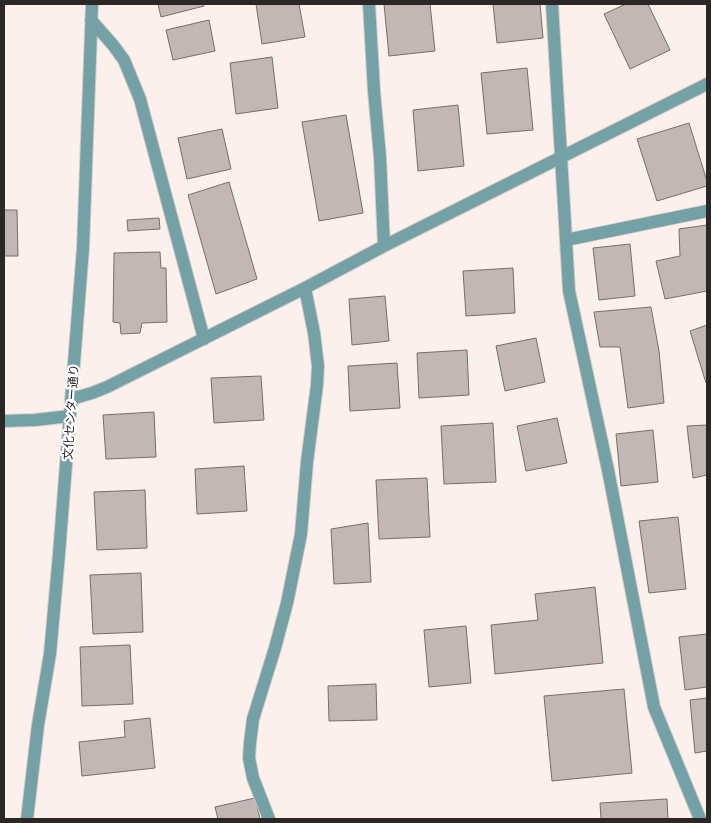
<svg xmlns="http://www.w3.org/2000/svg" width="711" height="823" font-family="Commissioner,'Noto Sans JP',sans-serif">
<style>
.building{fill:#c2b7b4;stroke:#776d6a}
.lines{fill:none;stroke-linecap:round;stroke-linejoin:round}
.minor-casing{stroke:#d6ccc8;stroke-width:14}
.minor{stroke:#73a1a6;stroke-width:12}
.labels{text-anchor:middle;dominant-baseline:central;stroke-width:4.5;stroke-linejoin:round;paint-order:stroke}
.street-label{font-size:12px;fill:#2b2726;stroke:#fff}
</style>
<rect width="100%" height="100%" fill="#fbf0ec"/>
<path class="building" d="M 158,4 L 203,4 L 204,6 L 161,17 Z
M 256,4 L 299,4 L 305,37 L 262,44 Z
M 384,4 L 430,4 L 435,51 L 389,56 Z
M 493,4 L 540,4 L 543,38 L 497,43 Z
M 626,4 L 648,4 L 670,50 L 630,69 L 604,14 Z
M 209,20 L 215,51 L 173,60 L 166,30 Z
M 272,57 L 278,108 L 236,114 L 230,63 Z
M 527,68 L 533,130 L 487,134 L 481,73 Z
M 458,105 L 464,166 L 418,171 L 413,110 Z
M 346,115 L 363,213 L 319,221 L 302,122 Z
M 689,123 L 707,181 L 707,186 L 657,201 L 637,139 Z
M 222,129 L 231,169 L 187,179 L 178,138 Z
M 229,182 L 257,279 L 216,294 L 188,195 Z
M 4,210 L 17,210 L 18,256 L 4,256 Z
M 159,218 L 160,229 L 128,231 L 127,220 Z
M 707,225 L 707,291 L 665,299 L 656,261 L 680,256 L 679,229 Z
M 630,244 L 635,296 L 599,300 L 593,248 Z
M 160,252 L 161,268 L 166,268 L 167,322 L 142,323 L 140,333 L 121,334 L 120,323 L 113,322 L 114,253 Z
M 513,268 L 515,313 L 466,316 L 463,271 Z
M 385,296 L 389,341 L 352,345 L 349,299 Z
M 651,307 L 659,351 L 664,403 L 628,408 L 620,347 L 600,347 L 594,312 Z
M 707,325 L 707,383 L 706,383 L 690,331 Z
M 536,338 L 545,382 L 505,391 L 496,346 Z
M 467,350 L 469,395 L 419,398 L 417,353 Z
M 397,363 L 400,408 L 350,411 L 348,366 Z
M 261,376 L 264,420 L 214,423 L 211,378 Z
M 154,412 L 156,457 L 106,459 L 103,415 Z
M 557,418 L 567,463 L 526,471 L 517,426 Z
M 493,423 L 496,482 L 444,484 L 441,426 Z
M 707,425 L 707,475 L 693,478 L 687,426 Z
M 653,430 L 658,482 L 621,486 L 616,434 Z
M 244,466 L 247,511 L 197,514 L 195,469 Z
M 427,478 L 430,537 L 379,539 L 376,480 Z
M 145,490 L 147,548 L 97,550 L 94,492 Z
M 678,517 L 686,589 L 649,593 L 639,521 Z
M 368,523 L 371,582 L 334,584 L 331,529 Z
M 141,573 L 143,632 L 93,634 L 90,575 Z
M 595,587 L 603,663 L 495,674 L 491,625 L 538,620 L 535,594 Z
M 466,626 L 471,683 L 429,687 L 424,630 Z
M 707,634 L 707,687 L 685,690 L 679,637 Z
M 130,645 L 133,704 L 82,706 L 80,647 Z
M 376,684 L 377,720 L 329,721 L 328,686 Z
M 624,689 L 632,773 L 552,781 L 544,696 Z
M 707,698 L 707,751 L 695,753 L 690,700 Z
M 150,718 L 155,768 L 82,776 L 79,742 L 125,737 L 124,721 Z
M 255,798 L 260,819 L 218,819 L 215,807 Z
M 667,799 L 668,819 L 601,819 L 600,803 Z"/>
<g class="lines">
<g class="minor-casing">
<path id="minor" d="M 369,4 L 374,91 L 380,157 L 384,246
M 552,4 L 569,291 L 608,470 L 654,707 L 700,819
M 91,20 L 113,45 L 124,60 L 140,99 L 204,339
M 566,240 L 707,211
M 71,399 L 92,393 L 107,387 L 305,288 L 384,246 L 707,84
M 4,421 L 35,420 L 70,416
M 27,819 L 38,725 L 50,654 L 59,554 L 83,248 L 92,4
M 269,819 L 253,778 L 249,758 L 250,743 L 253,719 L 275,648 L 287,603 L 301,534 L 307,462 L 317,385 L 318,366 L 314,333 L 305,288"/>
</g>
<use href="#minor" class="minor"/>
</g>
<g class="labels">
<g class="street-label">
<text transform="translate(70 412) rotate(-86)">文化センター通り</text>
</g>
</g>
<rect width="711" height="823" fill="none" stroke="#2b2726" stroke-width="10"/>
</svg>
